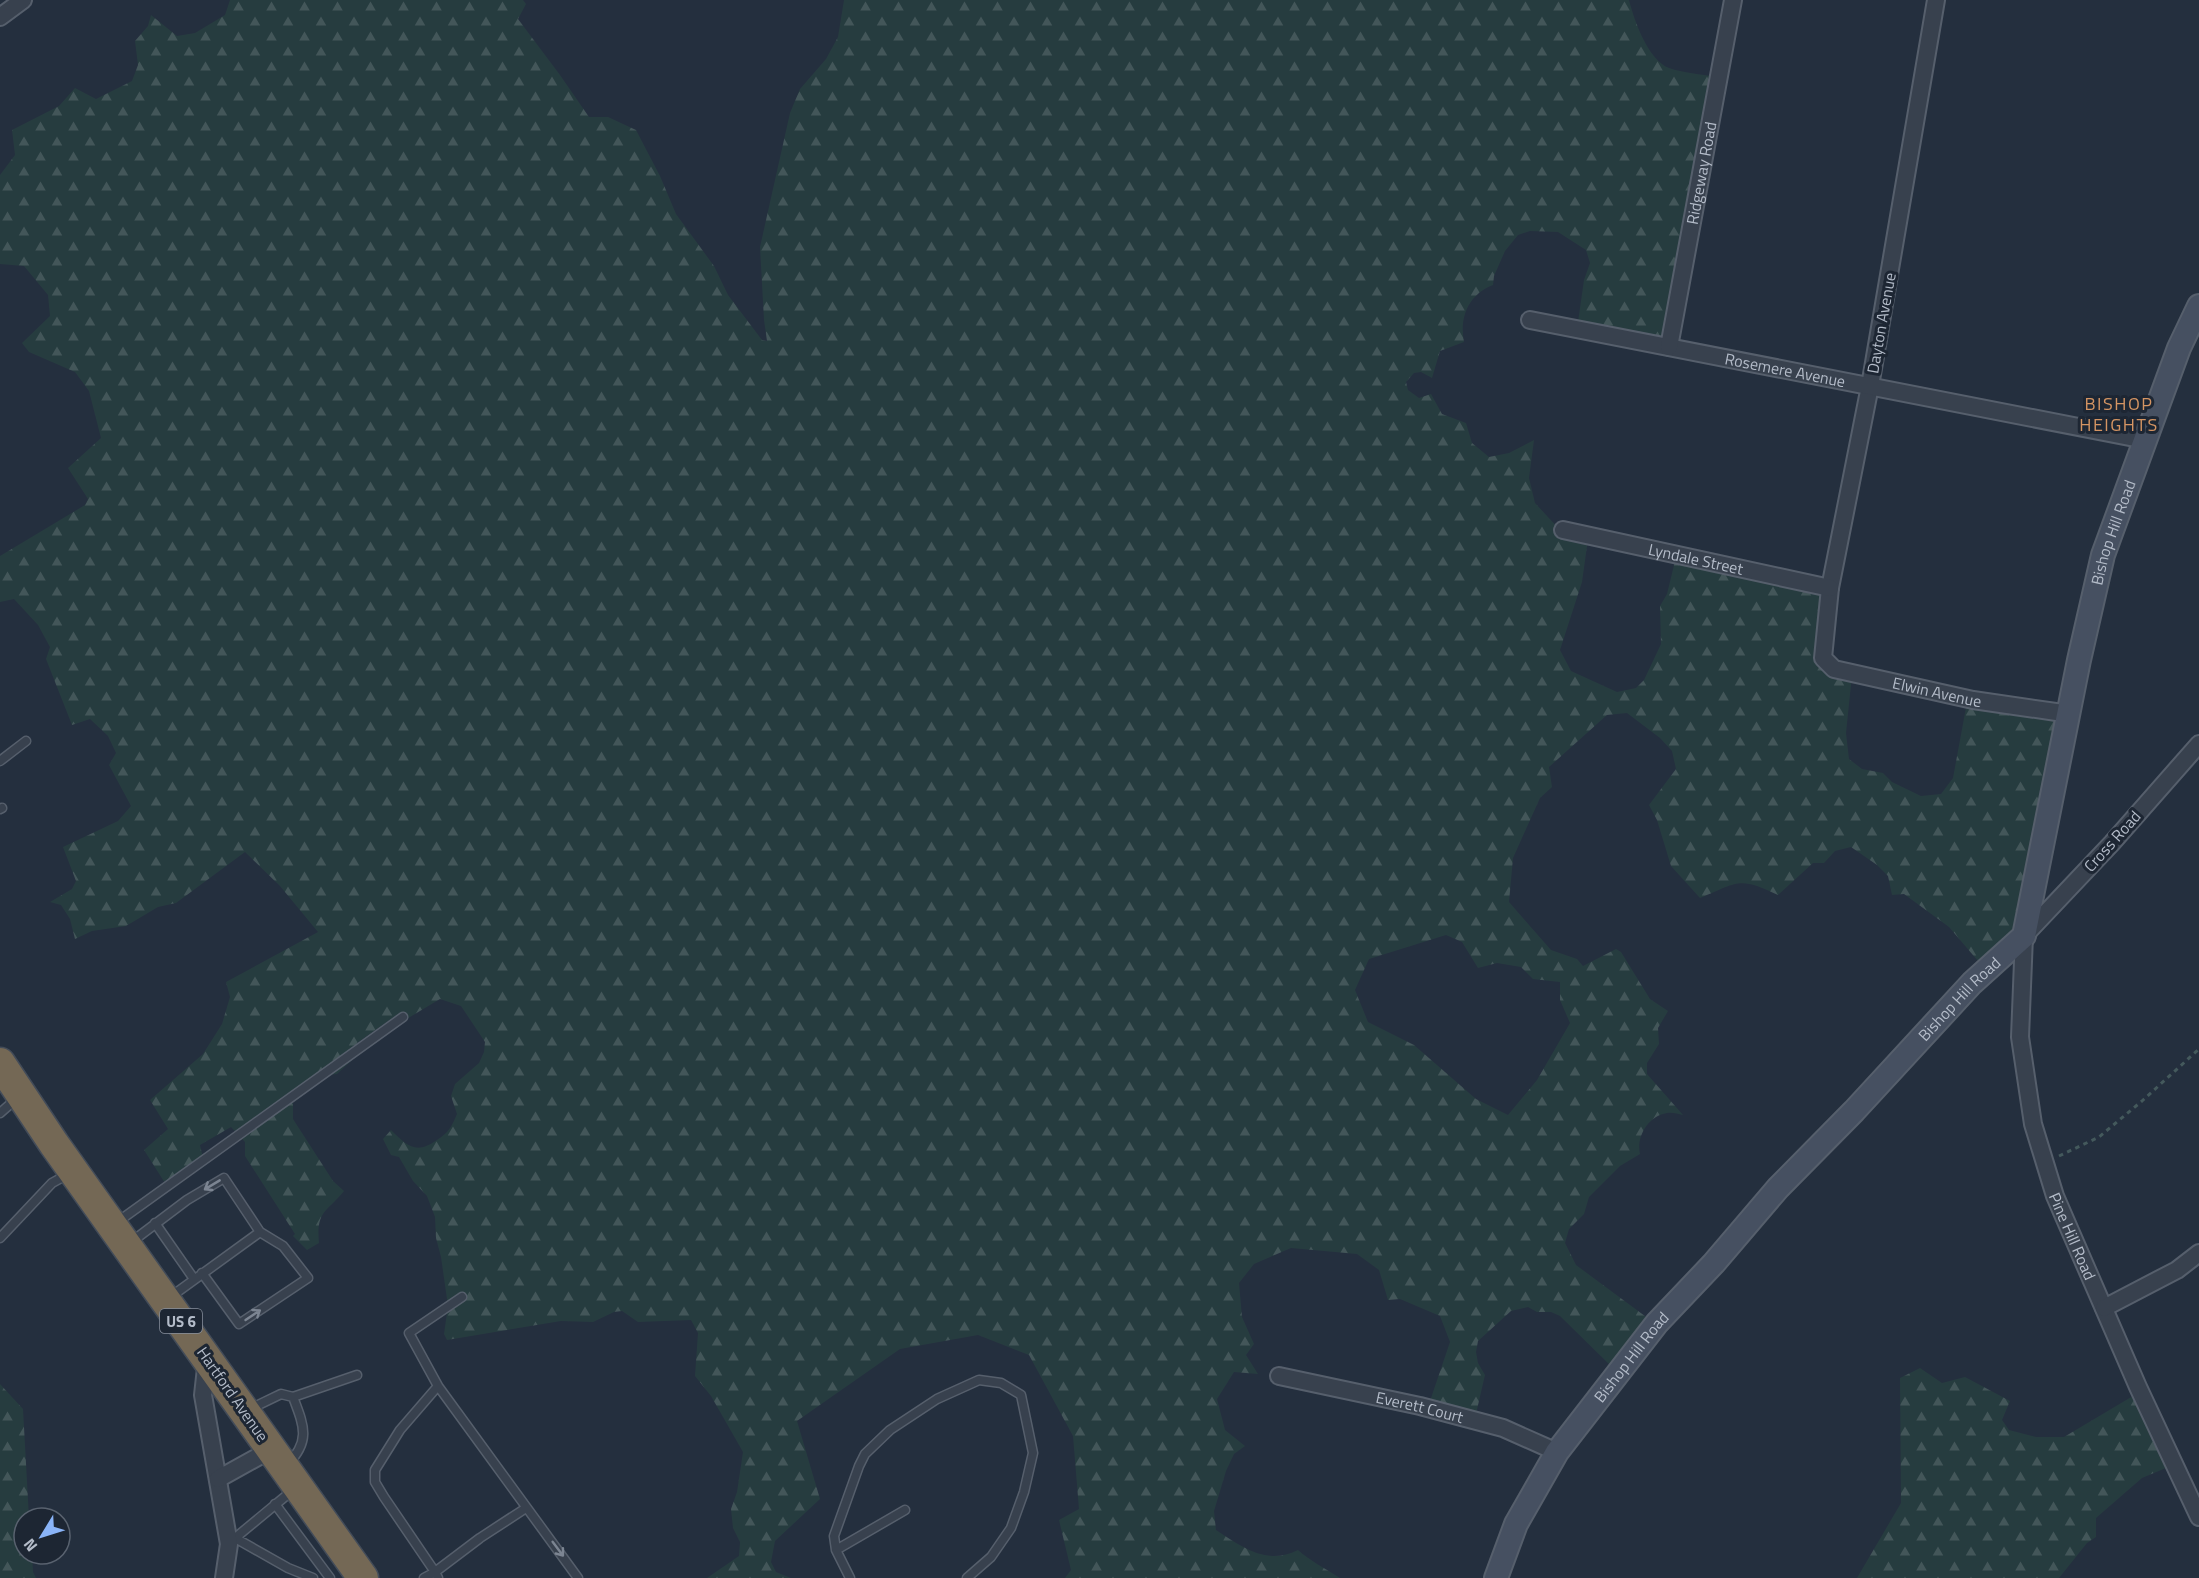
<svg xmlns="http://www.w3.org/2000/svg" width="2199" height="1578" font-family="'Titillium Web',sans-serif">
<style>
.forest{fill:url(#forest-firs);fill-rule:evenodd}
.lines{fill:none;stroke-linecap:round;stroke-linejoin:round}
.lane-casing{stroke:#565f6c;stroke-width:11}
.street-casing{stroke:#565f6c;stroke-width:20}
.secondary-casing{stroke:#565f6c;stroke-width:26}
.highway-casing{stroke:#434c59;stroke-width:33}
.path{stroke:#44595c;stroke-width:3;stroke-dasharray:4.5 4.5;stroke-linecap:butt}
.lane{stroke:#38414e;stroke-width:8}
.street{stroke:#38414e;stroke-width:16}
.secondary{stroke:#465061;stroke-width:22}
.highway{stroke:#746855;stroke-width:30}
.oneway{stroke:#7c8592}
.labels{text-anchor:middle;dominant-baseline:central;stroke-width:6;stroke-linejoin:round;paint-order:stroke}
.shield{fill:#1d2633;stroke:#878f9c;stroke-width:1.5}
.shield-label{font-size:15px;font-weight:bold;fill:#b4bcc9}
.street-label{font-size:16px;fill:#b4bcc9;stroke:#1d2633}
.neighbourhood-label{font-size:18px;letter-spacing:1.5px;fill:#d59563;stroke:#1d2633}
</style>
<defs>
<pattern id="forest-firs" width="22" height="20" patternUnits="userSpaceOnUse" patternTransform="scale(1.5)"><rect width="22" height="20" fill="#263c3f"/><path d="M5 1l3.5 6h-7zM16 11l3.5 6h-7z" fill="#435659"/></pattern>
</defs>
<rect width="100%" height="100%" fill="#242f3e"/>
<path class="forest" d="M 230,0 L 523,0 L 526,4 L 518,19 L 560,75 L 589,117 L 608,117 L 636,130 L 660,176 L 676,214 L 714,266 L 728,295 L 762,340 L 767,341 L 764,320 L 760,247 L 790,113 L 800,89 L 826,59 L 838,37 L 844,0 L 1629,0 C 1634,20 1648,60 1669,68 C 1683,73 1701,74 1716,77 L 1669,340 L 1578,322 L 1584,280 L 1590,263 L 1586,250 L 1558,232 L 1530,231 L 1518,235 L 1505,251 L 1494,276 L 1493,285 C 1469,294 1459,317 1464,342 L 1440,351 L 1432,378 L 1421,372 L 1414,373 L 1406,382 L 1408,390 L 1419,398 L 1431,394 L 1442,414 L 1466,423 L 1472,443 L 1489,457 L 1509,453 L 1534,440 L 1529,478 L 1535,503 L 1560,530 L 1588,539 L 1582,582 L 1560,650 L 1571,671 L 1617,692 L 1636,688 L 1644,680 L 1661,644 L 1660,606 L 1667,594 L 1676,557 L 1827,588 L 1821,656 L 1852,675 L 1846,733 L 1849,759 L 1862,769 L 1883,773 L 1892,782 L 1921,796 L 1941,794 L 1953,778 L 1967,702 L 2065,714 L 2023,937 L 1984,968 L 1949,927 L 1904,894 L 1892,895 L 1888,876 L 1877,865 L 1851,847 L 1835,851 L 1824,863 L 1813,863 L 1778,895 C 1739,876 1738,882 1700,898 L 1671,866 L 1657,820 L 1649,805 L 1676,769 L 1672,751 L 1660,738 L 1627,713 L 1607,715 L 1549,767 L 1552,787 L 1540,798 L 1513,858 L 1509,902 L 1551,950 L 1577,959 L 1583,966 L 1616,949 L 1621,952 L 1650,999 L 1668,1011 L 1658,1028 L 1659,1044 L 1647,1063 L 1647,1074 L 1683,1115 C 1678,1114 1672,1112 1667,1113 C 1648,1116 1636,1137 1640,1154 L 1620,1166 L 1589,1197 L 1584,1214 L 1569,1229 L 1565,1243 L 1576,1265 L 1653,1322 L 1615,1370 L 1560,1316 L 1551,1312 L 1537,1312 L 1528,1307 L 1511,1311 L 1478,1341 L 1476,1352 L 1478,1363 L 1485,1375 L 1475,1418 L 1430,1401 L 1450,1342 L 1440,1316 L 1400,1299 L 1388,1300 L 1379,1270 L 1357,1254 L 1291,1248 L 1254,1264 L 1239,1283 L 1242,1317 L 1254,1344 L 1246,1355 L 1258,1374 L 1234,1372 L 1217,1399 L 1225,1430 L 1245,1446 L 1234,1454 L 1226,1471 L 1214,1511 L 1216,1530 C 1242,1547 1267,1566 1298,1550 C 1310,1561 1325,1568 1340,1578 L 1065,1578 L 1071,1570 L 1059,1520 L 1079,1509 L 1073,1436 L 1029,1355 L 978,1335 L 900,1349 L 797,1421 L 820,1499 L 775,1541 L 771,1562 L 776,1572 L 791,1578 L 707,1578 L 739,1556 L 740,1542 L 733,1528 L 731,1509 L 737,1492 L 743,1452 L 711,1396 L 695,1376 L 698,1333 L 691,1320 L 638,1322 L 622,1311 L 614,1312 L 593,1322 L 561,1321 L 447,1340 L 444,1334 L 448,1306 L 441,1257 L 436,1238 L 435,1217 L 427,1196 L 413,1181 L 399,1157 L 391,1155 L 383,1139 L 391,1130 C 407,1146 416,1155 437,1140 C 449,1132 451,1128 457,1114 L 451,1096 L 455,1084 L 479,1063 L 484,1052 L 485,1042 L 461,1006 L 440,999 L 405,1020 L 388,1021 L 357,1043 L 351,1061 L 337,1074 L 317,1076 L 293,1099 L 293,1119 L 333,1181 L 344,1191 C 326,1213 316,1211 319,1243 L 307,1250 L 293,1236 L 295,1234 L 245,1156 L 245,1142 L 231,1127 L 200,1145 L 203,1158 L 165,1183 L 144,1150 L 168,1129 L 150,1100 L 203,1054 L 222,1024 L 230,997 L 226,982 L 318,932 L 280,886 L 245,852 L 176,903 L 158,907 L 126,926 L 92,931 L 75,939 L 70,919 L 61,905 L 50,902 L 72,889 L 76,881 L 63,847 L 118,821 L 131,806 L 109,765 L 116,753 L 108,736 L 90,719 L 72,725 L 46,659 L 50,647 L 38,625 L 14,599 L 0,602 L 0,556 L 85,505 L 88,499 L 68,468 L 101,438 L 89,391 L 75,372 L 29,352 L 22,343 L 50,316 L 48,295 L 24,266 L 0,264 L 0,175 L 15,155 L 12,130 L 59,106 L 75,88 L 96,99 L 132,81 L 138,65 L 135,41 L 148,26 L 151,15 L 177,36 L 195,33 L 225,15 ZM 1446,935 L 1462,942 L 1478,968 L 1497,963 L 1521,967 L 1533,979 L 1560,982 L 1560,1000 L 1570,1023 L 1537,1080 L 1508,1115 L 1476,1099 L 1414,1045 L 1368,1022 L 1355,990 L 1369,959 Z
M 1920,1368 L 1942,1383 L 1965,1377 L 2010,1401 L 2002,1420 L 2009,1430 L 2036,1437 L 2064,1437 L 2138,1393 L 2173,1465 L 2142,1478 L 2096,1518 L 2096,1537 L 2087,1543 L 2059,1578 L 1857,1578 L 1901,1503 L 1900,1378 Z
M 0,1384 L 23,1409 L 29,1518 L 24,1518 L 24,1554 L 32,1554 L 33,1572 L 36,1578 L 0,1578 Z"/>
<g class="lines">
<g class="lane-casing">
<path id="lane" d="M 0,761 L 26,741
M 0,809 L 2,808
M 0,1113 L 16,1099
M 116,1223 L 403,1017
M 155,1223 L 194,1279
M 0,1238 L 52,1183 L 70,1173
M 130,1243 L 187,1200 L 224,1178 L 260,1232 L 283,1246 L 308,1278 L 239,1324 L 202,1273
M 169,1298 L 260,1232
M 438,1386 L 578,1578
M 293,1397 L 357,1375
M 250,1409 L 281,1394 L 293,1397 C 304,1426 311,1441 287,1465
M 275,1504 L 330,1578
M 235,1538 L 288,1568 L 313,1578
M 229,1543 L 293,1490
M 836,1550 L 905,1510
M 424,1578 L 435,1572 L 384,1497 L 375,1482 L 375,1470 L 400,1430 L 438,1386 L 409,1333 L 462,1297
M 438,1578 L 435,1572 L 480,1538 L 526,1508
M 850,1578 L 836,1550 L 834,1536 L 859,1466 L 865,1454 L 890,1430 L 937,1399 L 979,1380 L 1001,1383 L 1021,1395 L 1033,1453 L 1024,1492 L 1011,1528 L 991,1557 L 967,1578"/>
</g>
<g class="street-casing">
<g id="street">
<path id="s1" d="M 1936,0 L 1870,386 L 1830,588 L 1823,658 L 1834,669 L 1973,700 L 2070,714"/>
<path d="M 0,17 L 23,0"/>
<path id="s2" d="M 1530,320 L 2145,440"/>
<path id="s3" d="M 1669,347 L 1733,0"/>
<path id="s4" d="M 1563,530 L 1830,588"/>
<path id="s5" d="M 2199,744 L 2112,843 L 2024,936 L 2020,1037 L 2033,1124 L 2055,1196 L 2138,1387 L 2199,1517"/>
<path d="M 2104,1308 L 2177,1270 L 2199,1253"/>
<path d="M 207,1359 L 203,1395 L 229,1544 L 224,1578"/>
<path id="s6" d="M 1279,1376 L 1420,1406 L 1503,1428 L 1557,1452"/>
<path d="M 218,1479 L 272,1449"/>
</g>
</g>
<g class="secondary-casing">
<g id="secondary">
<path id="s7" d="M 1496,1578 L 1516,1524 L 1557,1452 L 1657,1323 L 1714,1263 L 1778,1188 L 1854,1111 L 1972,983 L 2024,936 L 2079,660 L 2103,555 L 2179,348 L 2199,306"/>
</g>
</g>
<g class="highway-casing">
<path id="highway" d="M 0,1063 L 54,1144 L 363,1578"/>
</g>
<path class="path" d="M 2059,1156 L 2099,1137 L 2142,1101 L 2199,1049"/>
<use href="#lane" class="lane"/>
<use href="#street" class="street"/>
<use href="#secondary" class="secondary"/>
<use href="#highway" class="highway"/>
</g>
<defs><path id="oneway-shaft" d="M-6 0H5M1.5-3L5.5 0L1.5 3" fill="none" stroke-width="1.6" stroke-linecap="round" stroke-linejoin="round" transform="scale(1.5)"/></defs>
<g class="oneway">
<use href="#oneway-shaft" transform="translate(212 1185) rotate(149)"/>
<use href="#oneway-shaft" transform="translate(253 1315) rotate(-34)"/>
<use href="#oneway-shaft" transform="translate(558 1549) rotate(53)"/>
</g>
<g class="labels">
<rect class="shield" x="160" y="1309" width="42" height="24" rx="4.5"/>
<g class="shield-label">
<text x="181" y="1321">US 6</text>
</g>
<g class="street-label">
<text stroke="none"><textPath href="#s3" startOffset="177">Ridgeway Road</textPath></text>
<text transform="translate(1881 323) rotate(-80)">Dayton Avenue</text>
<text stroke="none"><textPath href="#s2" startOffset="260">Rosemere Avenue</textPath></text>
<text stroke="none"><textPath href="#s7" startOffset="1251">Bishop Hill Road</textPath></text>
<text stroke="none"><textPath href="#s4" startOffset="136">Lyndale Street</textPath></text>
<text stroke="none"><textPath href="#s1" startOffset="789">Elwin Avenue</textPath></text>
<text transform="translate(2112 841) rotate(-48)">Cross Road</text>
<text stroke="none"><textPath href="#s7" startOffset="747">Bishop Hill Road</textPath></text>
<text stroke="none"><textPath href="#s5" startOffset="568">Pine Hill Road</textPath></text>
<text stroke="none"><textPath href="#s7" startOffset="261">Bishop Hill Road</textPath></text>
<text transform="translate(233 1394) rotate(55)">Hartford Avenue</text>
<text stroke="none"><textPath href="#s6" startOffset="144">Everett Court</textPath></text>
</g>
<g class="neighbourhood-label">
<text x="2119" y="403">BISHOP<tspan x="2119" dy="21">HEIGHTS</tspan></text>
</g>
</g>
<g transform="translate(42 1536) rotate(232)"><circle r="28" fill="#1d2633" stroke="#59626f" stroke-width="1.5"/>
<path d="M0-4.5L10 22L0 15L-10 22Z" fill="#8ab4f8"/>
<text y="-9" font-size="16" font-weight="bold" text-anchor="middle" fill="#b4bcc9">N</text>
</g>
</svg>
